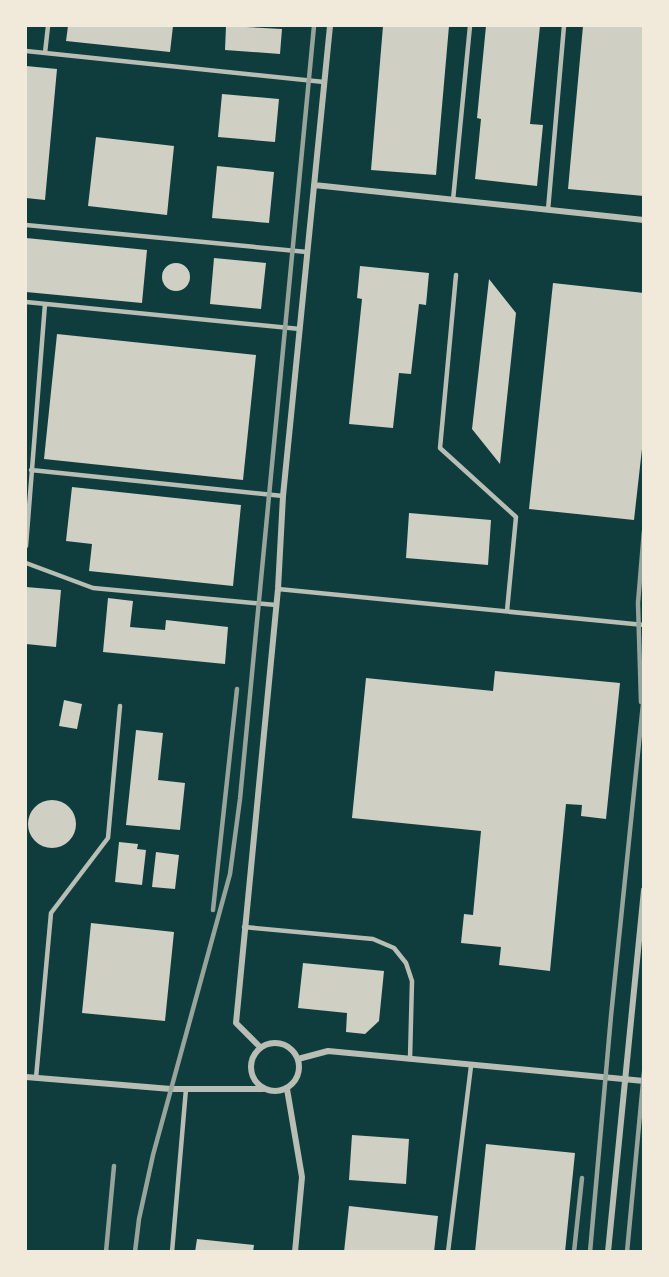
<svg xmlns="http://www.w3.org/2000/svg" width="669" height="1277" font-family="Commissioner,sans-serif">
<style>
.building{fill:#cfcfc3}
.lines{fill:none;stroke-linecap:round;stroke-linejoin:round}
.service{stroke:#b8beb3;stroke-width:4.5}
.minor{stroke:#b8beb3;stroke-width:6}
.rail{stroke:#97a49c;stroke-width:4.5}
</style>
<rect width="100%" height="100%" fill="#0f3d3e"/>
<path class="building" d="M 68,26 L 173,26 L 170,52 L 66,41 Z
M 226,26 L 282,29 L 280,54 L 225,50 Z
M 383,26 L 449,26 L 436,175 L 371,170 Z
M 486,26 L 540,26 L 530,124 L 543,125 L 537,186 L 475,179 L 481,119 L 477,118 Z
M 583,26 L 644,26 L 644,196 L 568,189 Z
M 26,66 L 57,69 L 45,200 L 26,198 Z
M 222,94 L 279,99 L 275,142 L 218,137 Z
M 96,137 L 174,146 L 167,215 L 88,206 Z
M 217,166 L 274,172 L 269,223 L 212,218 Z
M 26,238 L 147,250 L 142,303 L 26,292 Z
M 214,258 L 266,263 L 261,309 L 210,304 Z
M162 277a14 14 0 1 1 28 0a14 14 0 1 1-28 0Z
M 360,266 L 429,273 L 426,305 L 419,304 L 411,374 L 399,373 L 393,428 L 349,424 L 362,299 L 357,298 Z
M 489,279 L 516,313 L 500,464 L 472,429 Z
M 553,283 L 644,293 L 644,431 L 634,520 L 529,509 Z
M 57,334 L 256,355 L 243,480 L 44,459 Z
M 72,487 L 241,505 L 233,586 L 89,571 L 92,544 L 66,541 Z
M 409,513 L 491,520 L 488,565 L 406,558 Z
M 26,587 L 61,590 L 56,647 L 26,644 Z
M 108,598 L 133,601 L 130,627 L 165,630 L 166,620 L 228,627 L 225,664 L 103,652 Z
M 495,671 L 620,683 L 606,819 L 581,816 L 582,805 L 566,804 L 550,971 L 499,965 L 501,947 L 461,943 L 464,914 L 473,915 L 481,831 L 352,818 L 366,678 L 493,691 Z
M 64,700 L 82,704 L 77,729 L 59,726 Z
M 136,730 L 163,733 L 158,780 L 185,783 L 180,830 L 126,825 Z
M28 824a24 24 0 1 1 48 0a24 24 0 1 1-48 0Z
M 119,842 L 138,844 L 137,849 L 146,850 L 142,885 L 115,882 Z
M 156,852 L 179,855 L 175,889 L 152,887 Z
M 91,923 L 174,932 L 165,1021 L 82,1013 Z
M 303,963 L 384,971 L 379,1021 L 365,1034 L 346,1032 L 347,1013 L 298,1008 Z
M 352,1135 L 409,1139 L 406,1184 L 349,1180 Z
M 486,1144 L 575,1153 L 565,1252 L 475,1252 Z
M 349,1206 L 438,1216 L 434,1252 L 344,1252 Z
M 197,1239 L 254,1245 L 253,1252 L 195,1252 Z"/>
<g class="lines">
<path class="service" d="M 26,51 L 324,82
M 45,53 L 48,26
M 453,200 L 470,26
M 548,210 L 564,26
M 26,225 L 307,252
M 456,275 L 440,448 L 516,517 L 507,611
M 26,302 L 300,329
M 31,470 L 283,496
M 26,546 L 45,304
M 26,563 L 93,588 L 276,605
M 278,589 L 644,625
M 244,927 L 373,939 L 394,948 L 406,963 L 412,981 L 410,1059
M 36,1078 L 51,913 L 108,838 L 120,706
M 172,1252 L 186,1089
M 448,1252 L 471,1066"/>
<path class="minor" d="M 314,185 L 644,220
M251 1067a24 24 0 1 1 48 0a24 24 0 1 1-48 0Z
M 260,1047 L 236,1023 L 278,589 L 283,496 L 330,26
M 298,1059 L 328,1051 L 644,1081
M 26,1077 L 171,1089 L 263,1089
M 287,1089 L 302,1177 L 295,1252
M 608,1252 L 644,890"/>
<path class="rail" d="M 641,702 L 638,603 L 644,531
M 213,910 L 237,689
M 106,1252 L 114,1166
M 135,1252 L 139,1219 L 153,1155 L 230,874 L 240,799 L 314,26
M 574,1252 L 582,1178
M 590,1252 L 611,1016 L 644,694
M 627,1252 L 644,1072"/>
</g>
<rect width="669" height="1277" fill="none" stroke="#f1e9da" stroke-width="54"/>
</svg>
